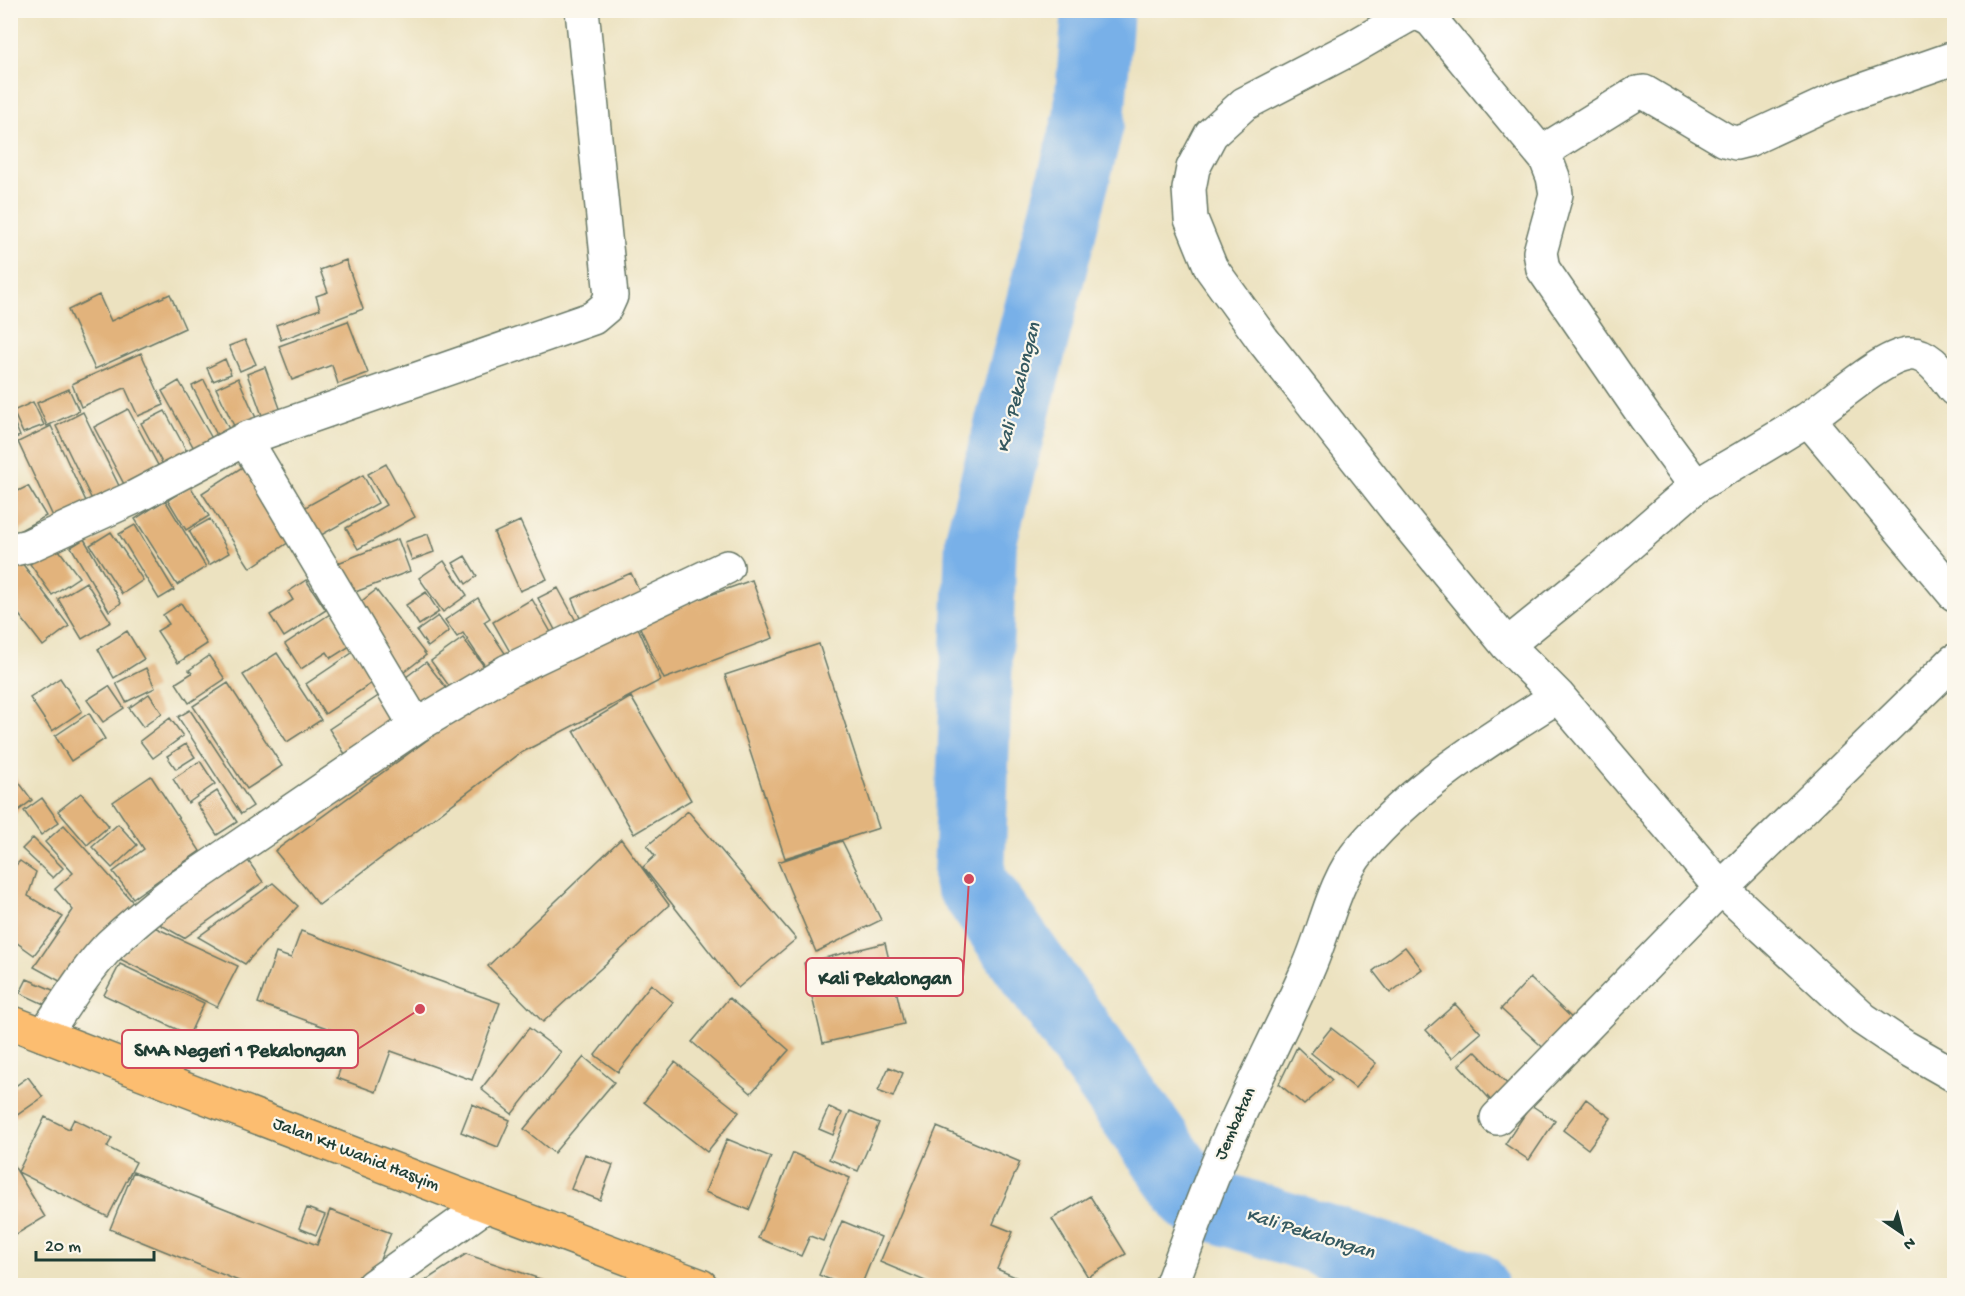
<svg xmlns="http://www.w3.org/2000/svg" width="1965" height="1296" font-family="'Gochi Hand',sans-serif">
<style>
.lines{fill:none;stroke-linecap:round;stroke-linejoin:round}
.river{stroke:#78b0e8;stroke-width:72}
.building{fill:#e2b37c}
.minor-casing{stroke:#677765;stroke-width:36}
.major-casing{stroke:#677765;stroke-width:36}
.minor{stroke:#fff;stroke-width:33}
.major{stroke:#fcbd6f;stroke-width:33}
.labels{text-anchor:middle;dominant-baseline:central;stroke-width:4.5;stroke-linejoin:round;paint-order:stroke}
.street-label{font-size:18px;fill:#1f3d34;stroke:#fbf7ec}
.water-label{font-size:20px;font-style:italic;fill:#355a61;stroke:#fbf7ec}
.leader{fill:none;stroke:#d1495b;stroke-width:2}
.callout-dot{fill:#d1495b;stroke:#fbf7ec;stroke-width:2}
.callout{fill:#fbf7ec;stroke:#d1495b;stroke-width:2}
.callout-label{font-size:20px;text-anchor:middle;font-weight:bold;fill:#1f3d34}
</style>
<rect width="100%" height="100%" fill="#fbf7ec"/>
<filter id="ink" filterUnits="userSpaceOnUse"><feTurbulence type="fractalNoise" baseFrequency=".0167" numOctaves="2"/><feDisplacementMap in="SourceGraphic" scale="12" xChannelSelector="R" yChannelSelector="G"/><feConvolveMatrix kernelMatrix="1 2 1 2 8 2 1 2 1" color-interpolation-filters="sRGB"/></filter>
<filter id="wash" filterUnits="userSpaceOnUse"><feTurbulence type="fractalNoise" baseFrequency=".008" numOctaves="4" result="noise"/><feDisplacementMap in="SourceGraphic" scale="24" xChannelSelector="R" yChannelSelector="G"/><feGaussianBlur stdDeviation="1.35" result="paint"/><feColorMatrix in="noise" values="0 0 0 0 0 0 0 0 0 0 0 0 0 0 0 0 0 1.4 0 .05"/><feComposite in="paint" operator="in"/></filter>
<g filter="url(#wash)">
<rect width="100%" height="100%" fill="#ece2c0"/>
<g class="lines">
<path class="river" d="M 1098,10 L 1089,119 L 981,540 L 969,879 L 1196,1200 L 1472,1286"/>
</g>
<g id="blocks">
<path class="building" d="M 346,260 L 363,309 L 281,340 L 276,325 L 320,309 L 316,296 L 328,292 L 320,270 Z
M 170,294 L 185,328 L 95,369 L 68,310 L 99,295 L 111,321 Z
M 348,321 L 368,373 L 338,384 L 332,365 L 292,380 L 279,346 Z
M 245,340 L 256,364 L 240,371 L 229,346 Z
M 141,353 L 164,405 L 138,416 L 125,388 L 81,407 L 72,384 Z
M 225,359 L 231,374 L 213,381 L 207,368 Z
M 265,367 L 281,411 L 263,418 L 247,374 Z
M 238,378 L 256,418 L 235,428 L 216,388 Z
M 204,380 L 231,433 L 219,439 L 192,386 Z
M 179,381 L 218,449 L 200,459 L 162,391 Z
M 69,389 L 79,411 L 47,426 L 37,403 Z
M 33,402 L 44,425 L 23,433 L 13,411 Z
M 128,409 L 160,469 L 125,486 L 94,427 Z
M 165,411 L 192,461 L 168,474 L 141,423 Z
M 83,412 L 123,494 L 96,508 L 56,426 Z
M 10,413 L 20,436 L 10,440 Z
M 51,426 L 91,512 L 58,527 L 18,442 Z
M 10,442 L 17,452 L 10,456 Z
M 386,464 L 415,517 L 358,549 L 346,528 L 386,505 L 368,474 Z
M 244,466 L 292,540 L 250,568 L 202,493 Z
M 363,475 L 378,503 L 316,538 L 300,510 Z
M 28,486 L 46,516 L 10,536 L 10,495 Z
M 190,486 L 209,516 L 186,530 L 168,500 Z
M 165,500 L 206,567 L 177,585 L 135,519 Z
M 210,519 L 229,553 L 209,565 L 189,531 Z
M 520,521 L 547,579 L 520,591 L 494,533 Z
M 135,525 L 174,590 L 159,599 L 119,534 Z
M 111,532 L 143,580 L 122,594 L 90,545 Z
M 428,534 L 434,552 L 412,560 L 405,542 Z
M 84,539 L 121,603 L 109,611 L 71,547 Z
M 398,539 L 410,571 L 345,596 L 333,565 Z
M 56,546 L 79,577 L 52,595 L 30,564 Z
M 465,556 L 477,576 L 466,584 L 453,563 Z
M 19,559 L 69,626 L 43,646 L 10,603 L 10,566 Z
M 444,561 L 467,595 L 443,612 L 419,578 Z
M 631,573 L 645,603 L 585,630 L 572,599 Z
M 306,580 L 326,610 L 284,637 L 270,615 L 293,600 L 288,592 Z
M 752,580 L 773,638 L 664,679 L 637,621 Z
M 86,582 L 111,622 L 82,639 L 58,599 Z
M 558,588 L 582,632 L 562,643 L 538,598 Z
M 376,590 L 426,655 L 399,676 L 349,611 Z
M 426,592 L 439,612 L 419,625 L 406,605 Z
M 478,598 L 490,618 L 484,622 L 513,665 L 493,678 L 463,633 L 457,637 L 445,620 Z
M 532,599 L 557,643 L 518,666 L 493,622 Z
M 181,603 L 207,644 L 178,663 L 157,631 L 169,624 L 163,615 Z
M 330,614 L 350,646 L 331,658 L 327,652 L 301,669 L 285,644 Z
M 438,616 L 449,631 L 428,647 L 417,631 Z
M 635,621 L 661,680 L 517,755 L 319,905 L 275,851 L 486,697 Z
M 127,631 L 144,659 L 114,678 L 98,649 Z
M 463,638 L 489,673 L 457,697 L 431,661 Z
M 819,644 L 879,828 L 785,858 L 725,675 Z
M 355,651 L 375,681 L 325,714 L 306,684 Z
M 277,653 L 321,720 L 287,742 L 243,675 Z
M 209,656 L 225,679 L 189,703 L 176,683 L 192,673 L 189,670 Z
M 426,662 L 455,699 L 425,721 L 397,684 Z
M 146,668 L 155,688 L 126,702 L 116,683 Z
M 60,678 L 82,711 L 52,731 L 30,698 Z
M 228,683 L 282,766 L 247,789 L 193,706 Z
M 109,686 L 124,708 L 103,722 L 87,700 Z
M 383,693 L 400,718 L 345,754 L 329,729 Z
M 149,694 L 162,713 L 143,727 L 129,708 Z
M 631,697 L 691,800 L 634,834 L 574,731 Z
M 190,710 L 253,806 L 241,814 L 178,717 Z
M 89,713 L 105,739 L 71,761 L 55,736 Z
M 170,718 L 183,736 L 153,758 L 140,741 Z
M 186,744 L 195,757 L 176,769 L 167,756 Z
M 200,761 L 215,784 L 188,803 L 173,779 Z
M 10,770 L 32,800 L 10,817 Z
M 151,776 L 200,851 L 133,898 L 113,872 L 144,849 L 113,802 Z
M 217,791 L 237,822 L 217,835 L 197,804 Z
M 81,793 L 109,826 L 87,845 L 58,811 Z
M 42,798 L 59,822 L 41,835 L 24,811 Z
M 688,811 L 796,939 L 738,988 L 643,867 L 655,856 L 647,846 Z
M 118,824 L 137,845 L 112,868 L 92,847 Z
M 64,825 L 139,909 L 67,985 L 34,967 L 73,910 L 55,889 L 73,873 L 45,842 Z
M 33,838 L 63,868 L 53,878 L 22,849 Z
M 621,839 L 669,905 L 543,1022 L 488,966 Z
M 842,841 L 881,920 L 816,952 L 778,862 Z
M 244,855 L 263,882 L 184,938 L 154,921 Z
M 20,861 L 36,872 L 28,896 L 63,917 L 34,955 L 17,943 L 10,949 L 10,871 Z
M 273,883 L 298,906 L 245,964 L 198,937 Z
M 152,926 L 238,966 L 217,1007 L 118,958 Z
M 301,931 L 500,1003 L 472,1080 L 391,1051 L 376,1092 L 337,1078 L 352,1037 L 258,1003 L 276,953 L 291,958 Z
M 885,943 L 904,1024 L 823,1043 L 804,963 Z
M 1405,947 L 1422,969 L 1390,993 L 1373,971 Z
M 120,964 L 204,1003 L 189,1035 L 104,995 Z
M 1530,978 L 1577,1023 L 1549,1053 L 1501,1009 Z
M 27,979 L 55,991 L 48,1006 L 20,993 Z
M 651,984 L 673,1002 L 618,1072 L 595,1055 Z
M 729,998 L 789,1050 L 751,1093 L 692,1042 Z
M 1455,1004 L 1481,1033 L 1452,1058 L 1426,1030 Z
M 529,1028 L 561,1052 L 512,1114 L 481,1089 Z
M 1331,1028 L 1376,1063 L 1355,1088 L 1311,1053 Z
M 1297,1047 L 1332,1080 L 1304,1105 L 1279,1084 Z
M 1475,1051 L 1513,1090 L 1496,1106 L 1459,1065 Z
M 584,1057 L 614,1082 L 554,1153 L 524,1129 Z
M 675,1062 L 739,1112 L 707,1152 L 644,1102 Z
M 889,1067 L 903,1073 L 893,1097 L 878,1091 Z
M 28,1077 L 43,1097 L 10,1120 L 10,1090 Z
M 1586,1099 L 1611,1118 L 1588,1149 L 1563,1130 Z
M 472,1104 L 510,1120 L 498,1147 L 461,1132 Z
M 1531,1105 L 1555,1121 L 1529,1160 L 1505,1144 Z
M 829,1107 L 842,1113 L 833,1135 L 819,1129 Z
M 850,1111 L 879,1123 L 858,1171 L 829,1159 Z
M 45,1117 L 69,1129 L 74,1119 L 112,1138 L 107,1147 L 136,1162 L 108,1217 L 18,1172 Z
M 937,1127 L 1020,1162 L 993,1224 L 1013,1232 L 997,1269 L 1036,1286 L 937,1286 L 880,1262 Z
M 727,1139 L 771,1157 L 749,1210 L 705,1192 Z
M 793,1153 L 850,1178 L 823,1241 L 810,1236 L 801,1256 L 758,1238 Z
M 585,1154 L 613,1165 L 600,1200 L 571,1189 Z
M 14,1166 L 45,1217 L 10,1238 L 10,1168 Z
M 133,1172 L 317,1245 L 330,1210 L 391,1233 L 369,1286 L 251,1286 L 110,1229 Z
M 1090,1196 L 1126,1254 L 1088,1277 L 1052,1219 Z
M 307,1208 L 325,1215 L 316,1235 L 299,1228 Z
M 842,1221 L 881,1237 L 861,1286 L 845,1286 L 819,1275 Z
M 466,1254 L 552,1283 L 550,1286 L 417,1286 Z"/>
</g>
</g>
<g filter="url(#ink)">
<use href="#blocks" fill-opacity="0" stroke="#677765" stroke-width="1.5"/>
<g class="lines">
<g class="minor-casing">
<path id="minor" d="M 1389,10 L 1395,23 L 1350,49 L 1244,104 L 1211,134 L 1193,168 L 1189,189 L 1191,219 L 1211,268 L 1263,340 L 1407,523 L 1507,645 L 1558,696 L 1721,888 L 1863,1019 L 1903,1046 L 1954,1075
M 1395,23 C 1411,14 1416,10 1432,21 L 1546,159 L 1553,177 L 1556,194 L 1540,252 L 1543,269 L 1645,417 L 1696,486 L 1596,573 L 1507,645
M 1542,152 L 1637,93 L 1644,92 L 1725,140 L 1736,143 L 1748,140 L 1839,98 L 1954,58
M 1808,419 L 1954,594
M 245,439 L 416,726
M 1696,486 C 1733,464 1770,443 1806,420 C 1832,403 1881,357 1909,354 C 1929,352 1943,375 1954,389
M 10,550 L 28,546 L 135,497 L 245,439 L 593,318 L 606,307 L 611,296 L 582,10
M 44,1035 C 65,1005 84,972 110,945 C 130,926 152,908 174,891 L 416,726 L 508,671 L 727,567
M 1497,1118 L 1721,888 L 1954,661
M 373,1286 L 486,1205
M 1171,1286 C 1188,1242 1203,1197 1222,1154 C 1248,1091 1281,1031 1308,969 C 1326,929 1333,882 1361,849 C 1415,785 1488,740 1558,696"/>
</g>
<g class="major-casing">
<path id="major" d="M 10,1022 L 486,1205 L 701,1286"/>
</g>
<use href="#minor" class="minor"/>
<use href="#major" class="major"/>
</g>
</g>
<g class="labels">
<g class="street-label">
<text transform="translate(1236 1124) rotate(-66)">Jembatan</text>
<text transform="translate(356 1155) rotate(21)">Jalan KH Wahid Hasyim</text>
</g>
<g class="water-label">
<text transform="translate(1020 388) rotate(-76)">Kali Pekalongan</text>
<text transform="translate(1310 1235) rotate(17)">Kali Pekalongan</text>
</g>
</g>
<path class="leader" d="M969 879L963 977M420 1009L358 1049"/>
<g class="callout-dot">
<circle cx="969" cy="879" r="6"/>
<circle cx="420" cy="1009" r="6"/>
</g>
<g class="callout">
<rect x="806" y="958" width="157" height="38" rx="6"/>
<rect x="122" y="1030" width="236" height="38" rx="6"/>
</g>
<g class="callout-label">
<text x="885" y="984">Kali Pekalongan</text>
<text x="240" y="1056">SMA Negeri 1 Pekalongan</text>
</g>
<rect width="1965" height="1296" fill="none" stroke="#fbf7ec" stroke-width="36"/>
<g transform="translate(1902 1233) rotate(145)" stroke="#fbf7ec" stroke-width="4.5" paint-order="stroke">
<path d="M0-4.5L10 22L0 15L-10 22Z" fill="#1f3d34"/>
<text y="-9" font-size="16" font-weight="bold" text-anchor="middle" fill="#1f3d34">N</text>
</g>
<path d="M36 1251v9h118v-9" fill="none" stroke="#1f3d34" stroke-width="3"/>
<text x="45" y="1251" font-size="18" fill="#1f3d34" stroke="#fbf7ec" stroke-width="4.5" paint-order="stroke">20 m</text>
</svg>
